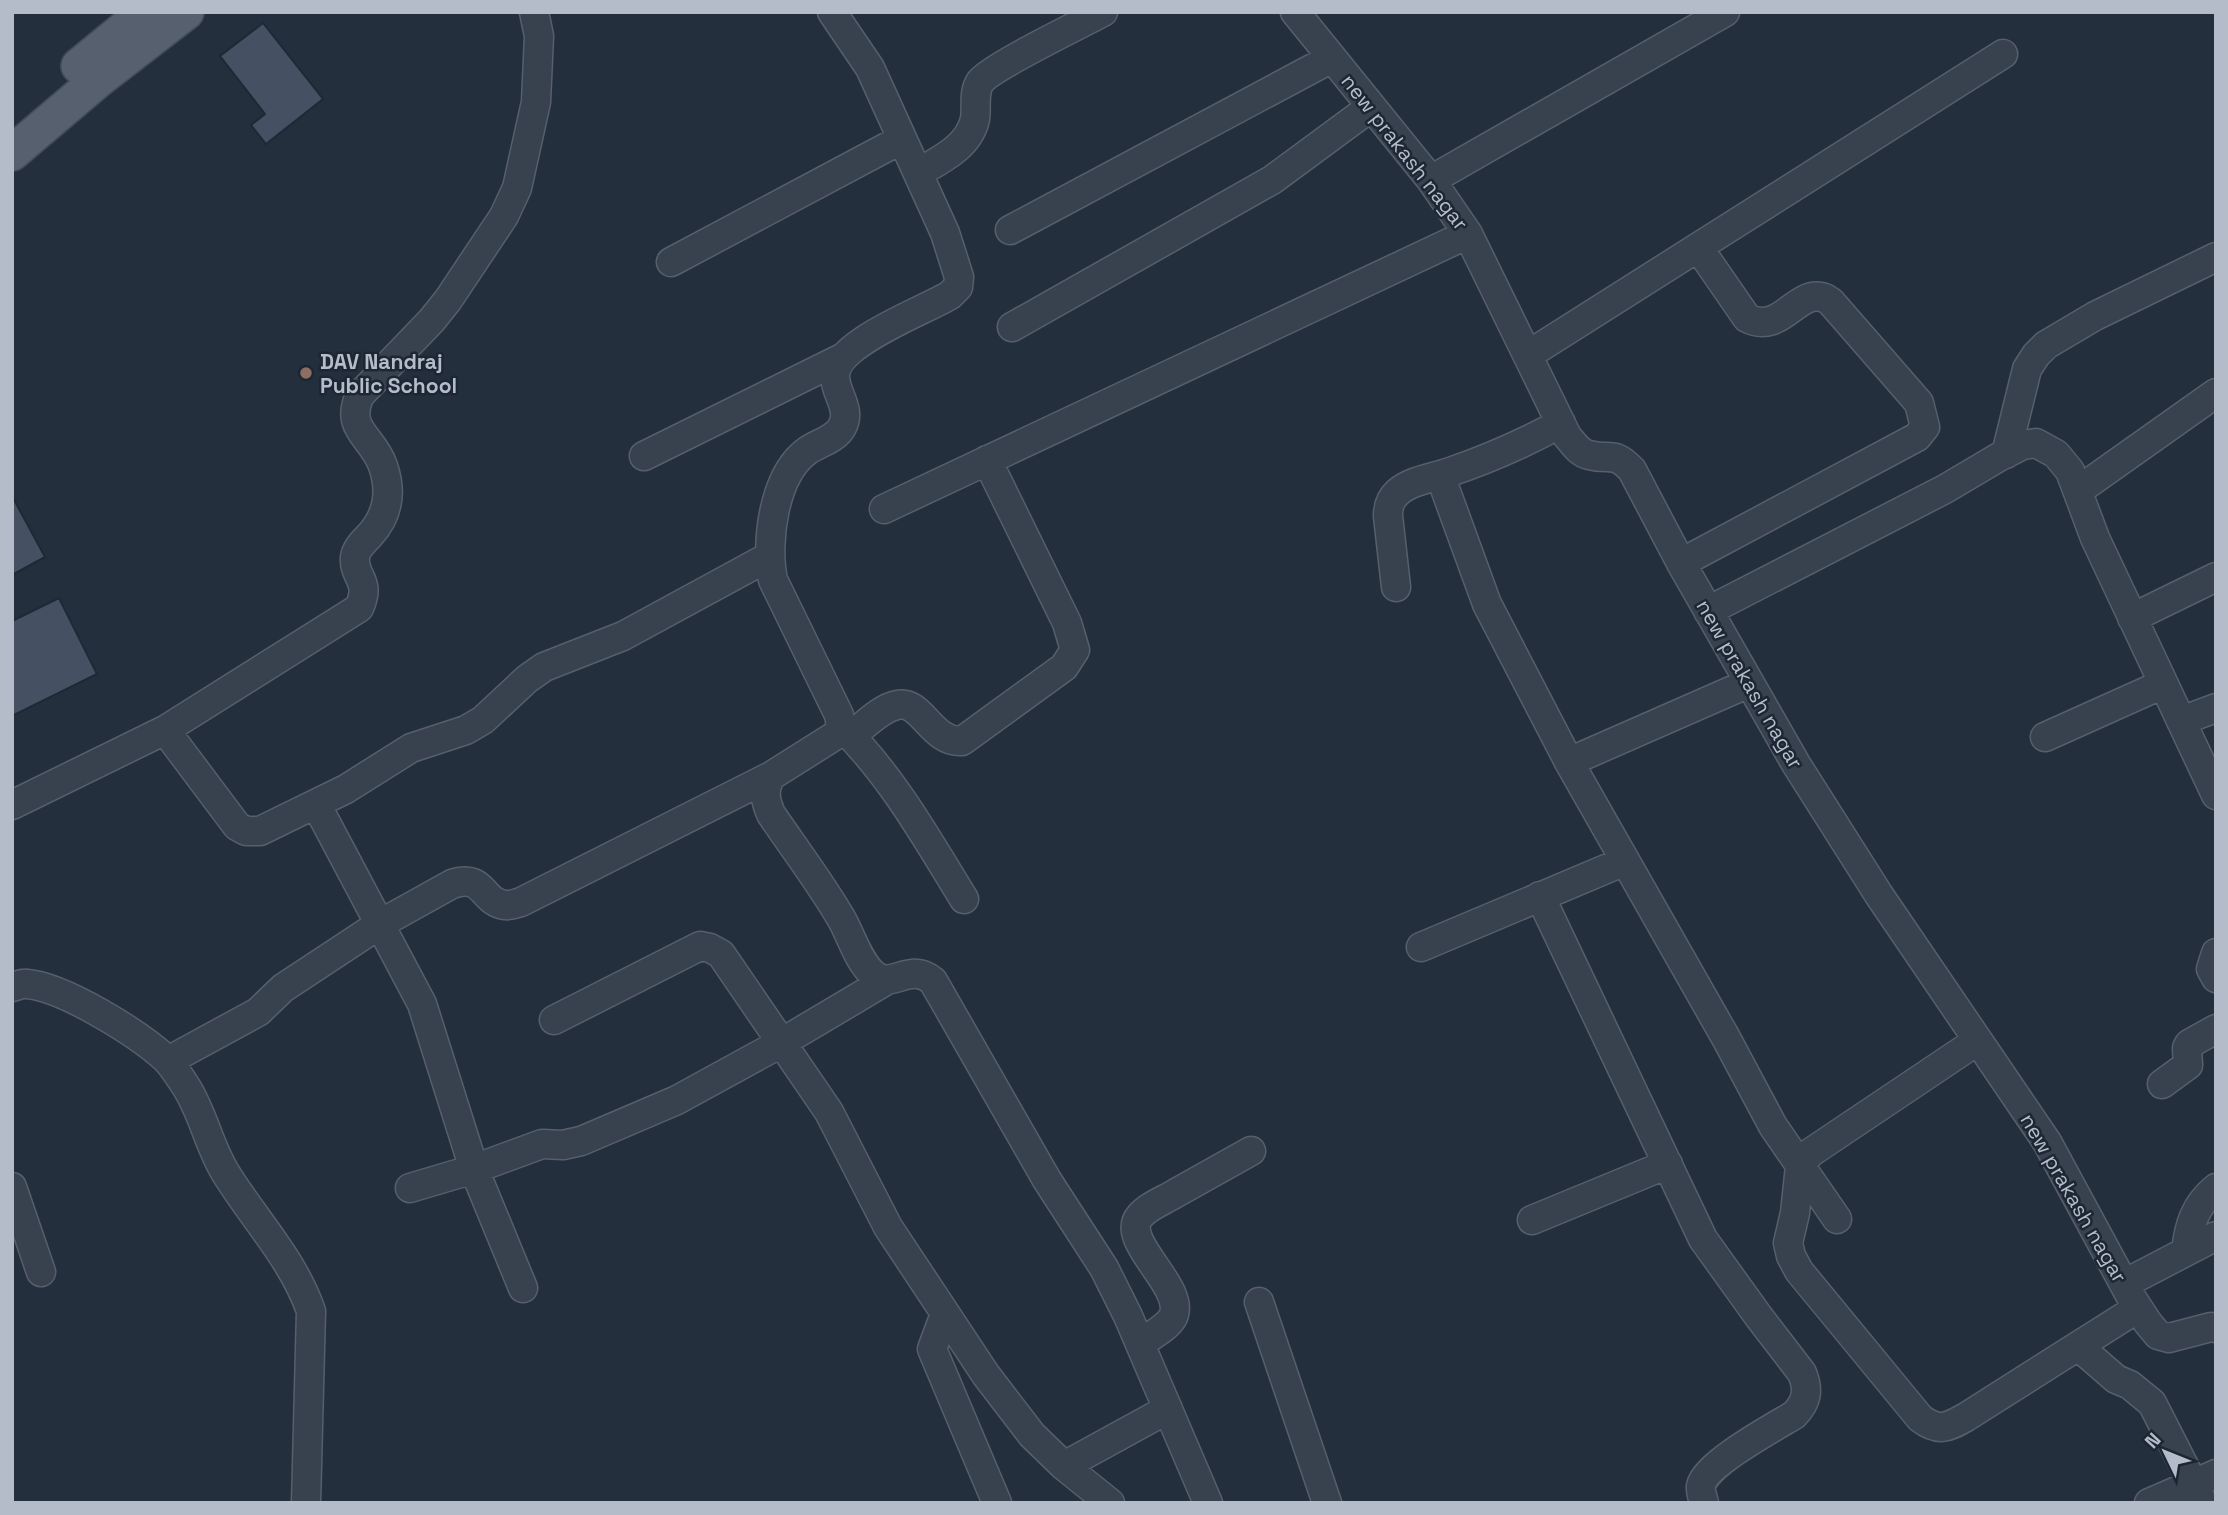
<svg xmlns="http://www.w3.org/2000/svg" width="2228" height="1515" font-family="'Space Grotesk',sans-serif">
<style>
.building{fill:#455162;stroke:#1f2835;stroke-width:2}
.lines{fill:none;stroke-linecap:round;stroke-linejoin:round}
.minor-casing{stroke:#565f6c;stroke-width:31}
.major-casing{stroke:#414a57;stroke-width:38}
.minor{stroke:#38414e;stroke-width:28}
.major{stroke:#56606e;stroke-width:35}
.education-dot{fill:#8d6e63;stroke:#1d2633;stroke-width:2.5}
.labels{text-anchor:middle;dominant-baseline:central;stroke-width:5;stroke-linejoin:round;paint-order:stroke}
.street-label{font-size:21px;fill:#b4bcc9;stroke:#1d2633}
.poi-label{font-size:21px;font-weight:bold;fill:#b4bcc9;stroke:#1d2633;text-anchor:start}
</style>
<rect width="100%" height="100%" fill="#242f3e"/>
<path class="building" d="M 263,23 L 323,99 L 266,144 L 251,125 L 265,114 L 220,56 Z
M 12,496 L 45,557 L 12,575 Z
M 59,598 L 97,674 L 12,716 L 12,621 Z"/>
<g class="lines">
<g class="minor-casing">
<path id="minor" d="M 832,12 L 870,68 L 945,233 L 959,277 L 958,287 L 950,295 C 924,311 835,343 835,376 C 835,394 852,409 842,427 C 835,440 818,443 807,451 C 774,475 765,542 773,580 L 839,715 L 841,726 L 836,735 L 771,776 C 763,790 765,800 771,814 C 794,848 820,882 841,918 C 851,935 858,961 873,974 C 892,991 909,961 933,981 L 1047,1180 L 1104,1268 L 1128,1316 L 1208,1503
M 1295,12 L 1431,180 L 1468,234 L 1567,436 C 1573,443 1579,453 1589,455 C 1611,461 1613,450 1632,470 L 1681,563 L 1796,764 L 1879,895 L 2047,1142 L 2131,1297 L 2148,1323 L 2158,1335 L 2169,1338 L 2211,1327 L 2216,1328
M 918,173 C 940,160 969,147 975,119 C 977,107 973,93 980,82 C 991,67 1081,24 1103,12
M 1431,180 L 1725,12
M 1010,230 L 1332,58
M 671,262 L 902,139
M 1012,327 L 1272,180 L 1371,107
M 1528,355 L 2003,54
M 2006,454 L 2027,369 L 2036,355 L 2046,345 L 2095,316 L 2216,257
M 644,456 L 842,358
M 1440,475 L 1487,604 L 1569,762 L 1726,1038 L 1773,1126 L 1837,1219
M 2079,490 L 2216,393
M 884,509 L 1468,234
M 1681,563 L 1917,437 L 1925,427 L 1919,403 L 1831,302 C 1828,300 1825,297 1821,297 C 1795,292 1780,335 1747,318 L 1698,247
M 1396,587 L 1388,516 C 1388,506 1390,499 1398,492 C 1412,480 1433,478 1450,472 C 1488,459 1525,443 1561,423
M 1708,611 L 1945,489 L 1999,457 L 2023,445 L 2036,443 L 2056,454 L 2070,471 L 2095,538 L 2216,795
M 2132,618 L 2216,577
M 2181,721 L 2216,708
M 841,726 C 892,776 927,839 964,899
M 165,730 L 237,826 L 246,831 L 260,831 L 346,789 L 411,748 L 466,730 L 483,720 L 527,679 L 544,667 L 623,636 L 770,556
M 851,736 C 864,726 881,708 897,705 C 922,699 931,743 962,741 L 1064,667 L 1075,650 L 1067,623 L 987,460
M 2045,737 L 2163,684
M 1569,762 L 1749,683
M 316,804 L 422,1004 L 474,1169 L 523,1288
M 12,805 L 165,730 L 359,608 C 372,580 353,578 355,557 C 356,549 364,541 370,535 C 388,515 392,492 383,466 C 373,436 344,430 360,395 L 432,320 L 448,300 L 504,216 L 517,188 L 536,102 L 539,36 L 534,12
M 1540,896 L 1703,1239 L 1759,1317 L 1802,1373 C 1809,1390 1807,1402 1794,1415 C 1774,1427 1704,1465 1701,1486 C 1700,1491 1703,1498 1704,1503
M 1421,947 L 1625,861
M 2216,953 L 2211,969 L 2216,978
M 12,987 C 17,986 22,983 27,984 C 64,987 139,1034 166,1059 C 173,1066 179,1076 185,1085 C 203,1112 208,1144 225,1172 C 253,1218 293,1259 311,1311 L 306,1503
M 554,1020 L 700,946 L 710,948 L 721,954 L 829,1112 L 888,1227 L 986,1375 L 1032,1435 L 1064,1466 L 1110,1503
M 1977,1041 L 1810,1153 L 1800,1166 L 1795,1213 L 1788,1243 L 1791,1256 L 1799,1271 L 1920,1418 C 1938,1432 1947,1428 1966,1417 L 2138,1308
M 168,1061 L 258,1012 L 283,988 L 380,924 L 452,884 C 485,873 481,902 505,905 C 510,906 517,903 521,902 L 771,776
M 2162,1084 L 2188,1065 L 2187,1048 L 2189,1044 L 2216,1029
M 12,1187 L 41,1272
M 410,1188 L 474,1169 L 542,1144 L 563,1145 L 581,1141 L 677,1100 L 781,1043 L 887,980
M 1532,1220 L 1668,1164
M 2186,1251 C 2189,1225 2195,1205 2216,1188
M 2124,1284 L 2216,1236
M 1259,1302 L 1327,1503
M 945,1314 L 932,1349 L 997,1503
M 1140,1344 C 1150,1336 1167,1328 1173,1317 C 1187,1287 1118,1241 1140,1216 C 1148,1206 1165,1200 1176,1193 C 1201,1179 1226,1165 1251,1151
M 2078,1346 L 2116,1379 L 2130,1385 L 2152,1403 L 2203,1503
M 1064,1466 L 1168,1409
M 2149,1503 L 2216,1474"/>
</g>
<g class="major-casing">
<path id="major" d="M 79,66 L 145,12
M 12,153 L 98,80 L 186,12"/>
</g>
<use href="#minor" class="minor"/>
<use href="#major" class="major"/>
</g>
<circle class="education-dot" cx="306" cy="373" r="7"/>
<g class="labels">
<g class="street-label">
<text transform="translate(1405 152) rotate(52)">new prakash nagar</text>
<text transform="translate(1750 684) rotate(60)">new prakash nagar</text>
<text transform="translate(2074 1198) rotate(60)">new prakash nagar</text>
</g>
<g class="poi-label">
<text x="320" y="361">DAV Nandraj<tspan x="320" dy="24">Public School</tspan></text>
</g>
</g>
<rect width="2228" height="1515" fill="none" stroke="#b4bcc9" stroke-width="28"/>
<g transform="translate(2165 1452) rotate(313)" stroke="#1d2633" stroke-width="5" paint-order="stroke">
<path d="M0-5L12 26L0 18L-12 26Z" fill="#b4bcc9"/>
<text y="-10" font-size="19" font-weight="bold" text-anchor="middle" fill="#b4bcc9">N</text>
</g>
</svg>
